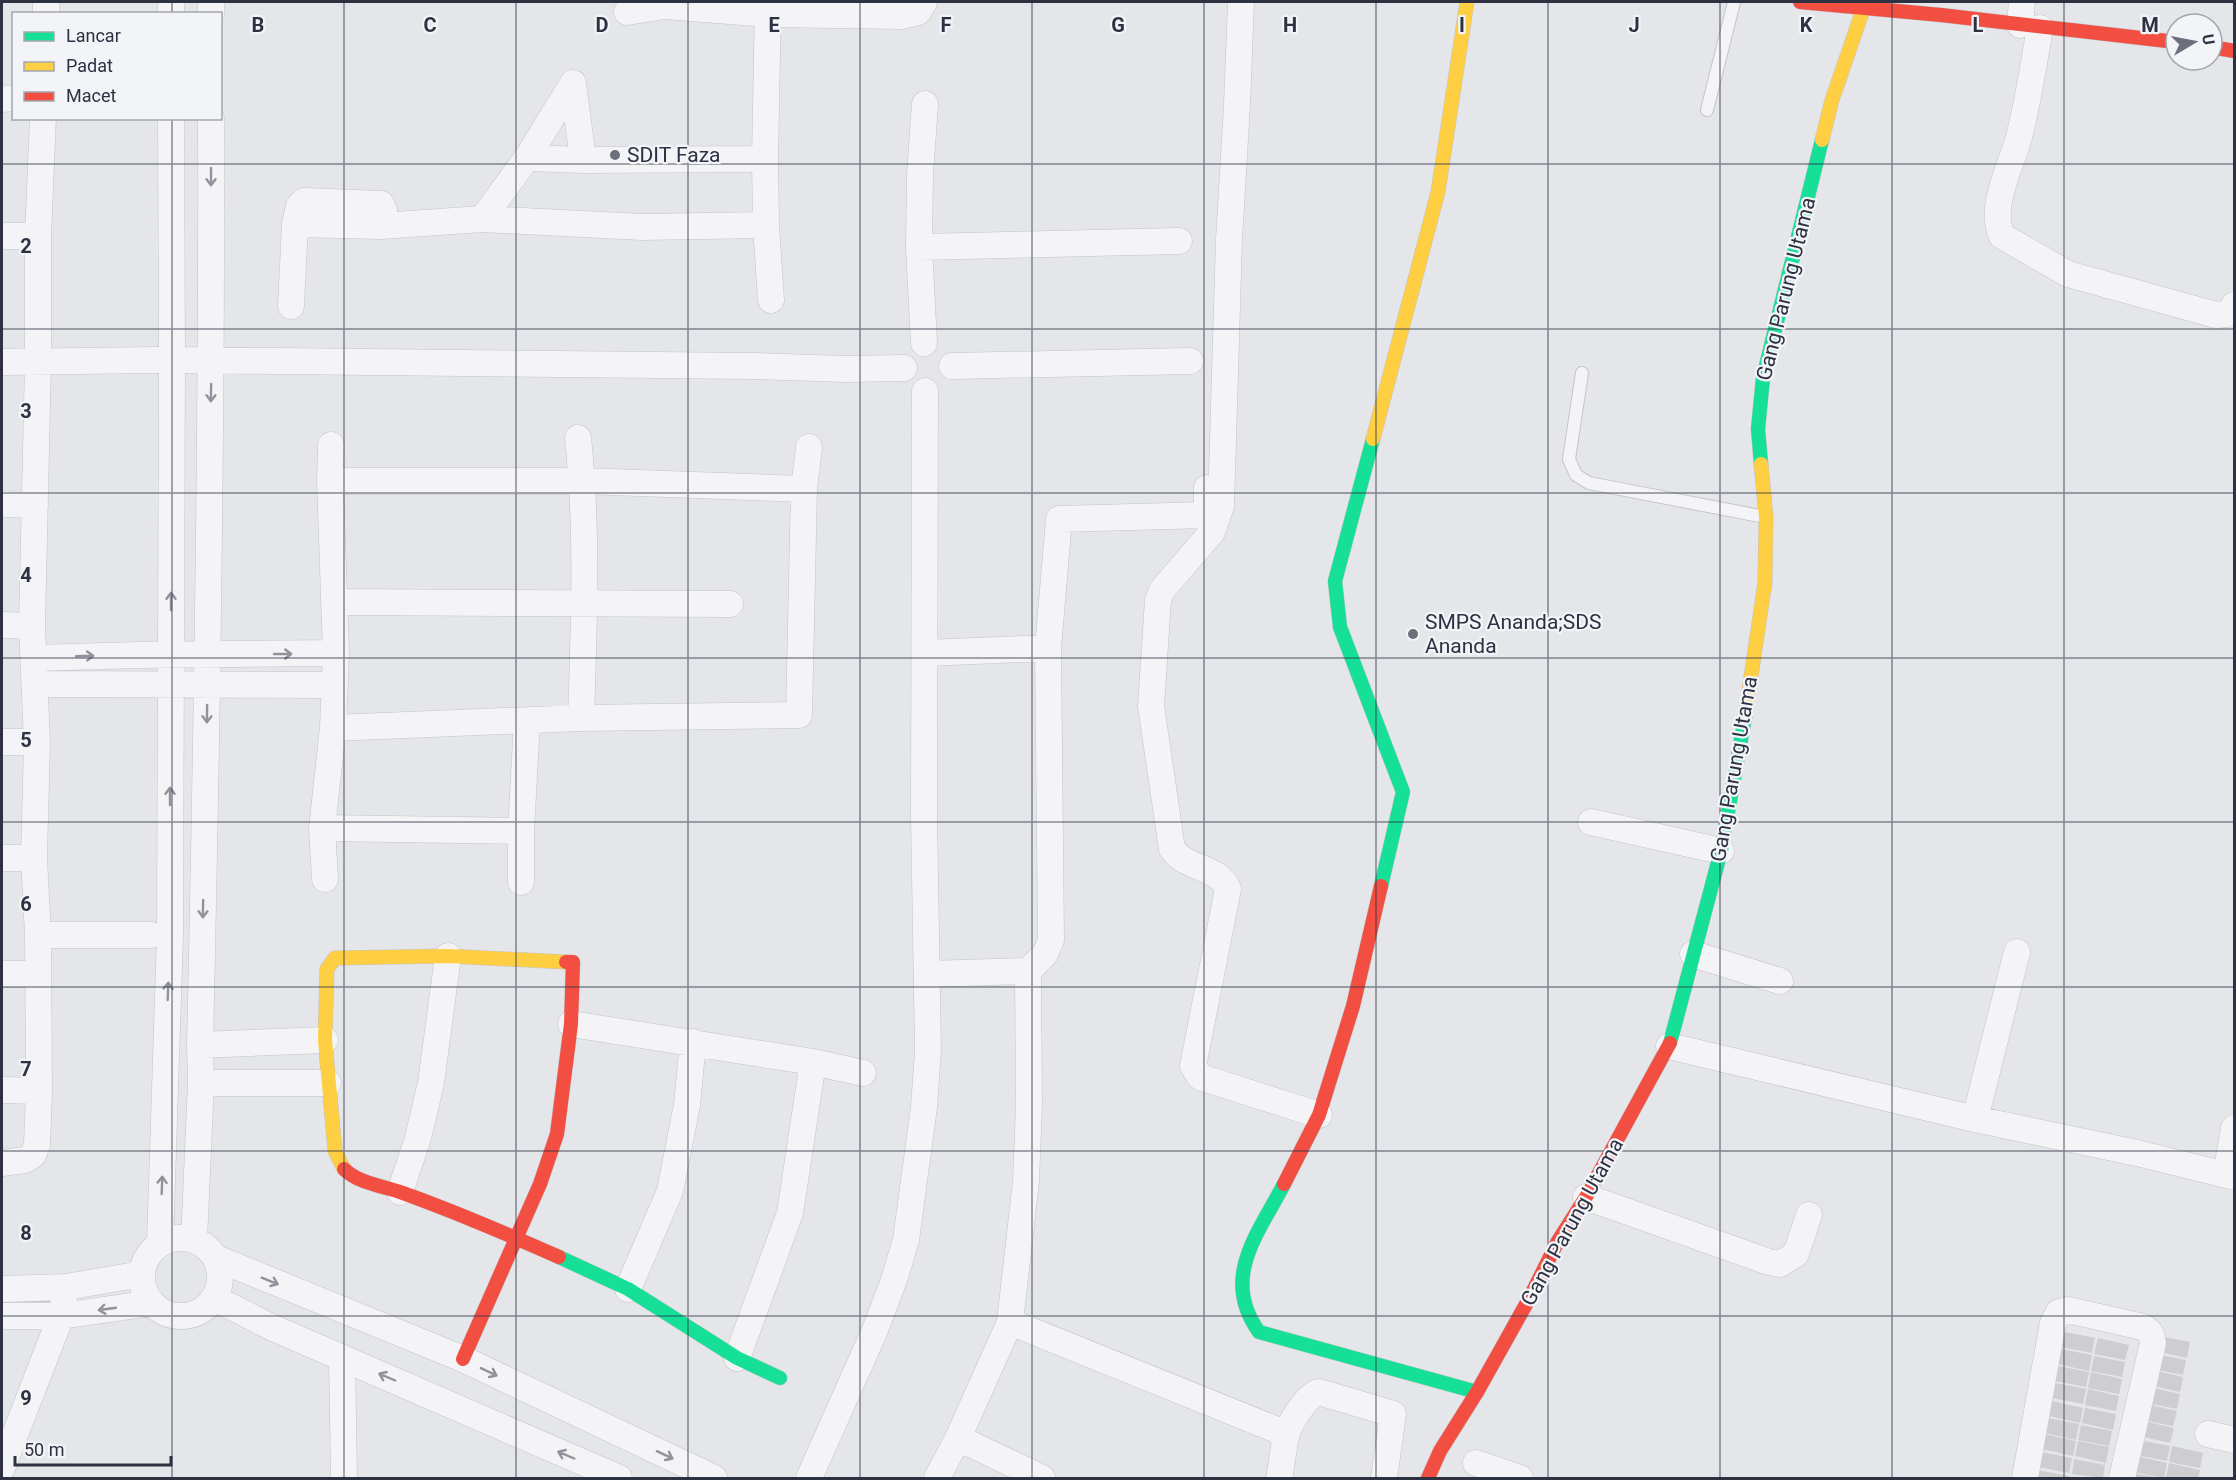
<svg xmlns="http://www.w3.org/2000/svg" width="2236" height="1480" font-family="Roboto,sans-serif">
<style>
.building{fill:#ceced1}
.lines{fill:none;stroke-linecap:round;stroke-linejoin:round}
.lane-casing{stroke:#c3c4c7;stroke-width:14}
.street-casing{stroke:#c3c4c7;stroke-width:27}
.fast-casing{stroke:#c3c4c7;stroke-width:15}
.slow-casing{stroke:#c3c4c7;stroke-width:15}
.jam-casing{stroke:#c3c4c7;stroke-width:15}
.lane{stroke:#f4f4f6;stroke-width:12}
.street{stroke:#f4f4f6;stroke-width:26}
.fast{stroke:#16e098;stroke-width:14}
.slow{stroke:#ffcf43;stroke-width:14}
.jam{stroke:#f24e42;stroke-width:14}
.oneway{stroke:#90929c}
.grid{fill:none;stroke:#2d3141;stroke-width:1.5;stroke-opacity:0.55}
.poi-dot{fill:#6d707c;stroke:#f3f4f8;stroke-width:2}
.labels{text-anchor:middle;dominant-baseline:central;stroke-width:4.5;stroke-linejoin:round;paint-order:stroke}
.poi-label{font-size:21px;fill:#2d3141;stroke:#f3f4f8;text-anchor:start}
.street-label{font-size:21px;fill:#2d3141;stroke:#f3f4f8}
.grid-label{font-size:20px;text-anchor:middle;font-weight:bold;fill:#2d3141;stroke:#f3f4f8;stroke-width:4.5;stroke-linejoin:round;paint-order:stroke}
</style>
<rect width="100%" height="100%" fill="#e5e6e9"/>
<path class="building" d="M 2065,1332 L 2095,1338 L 2092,1353 L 2061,1347 Z
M 2159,1336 L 2190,1342 L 2187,1358 L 2156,1351 Z
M 2098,1338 L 2129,1345 L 2125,1360 L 2094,1354 Z
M 2061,1349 L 2092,1355 L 2089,1371 L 2058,1364 Z
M 2155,1354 L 2186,1360 L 2183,1375 L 2152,1369 Z
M 2094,1356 L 2125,1362 L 2122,1377 L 2091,1371 Z
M 2058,1366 L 2089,1372 L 2086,1387 L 2055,1381 Z
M 2152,1370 L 2183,1377 L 2180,1392 L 2149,1385 Z
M 2091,1372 L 2122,1379 L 2119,1394 L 2088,1388 Z
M 2055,1383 L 2086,1389 L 2083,1404 L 2052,1398 Z
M 2149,1387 L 2180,1394 L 2177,1409 L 2146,1403 Z
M 2088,1389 L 2119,1396 L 2116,1411 L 2085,1405 Z
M 2052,1401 L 2083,1408 L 2080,1423 L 2049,1416 Z
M 2146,1404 L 2177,1411 L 2173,1426 L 2142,1420 Z
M 2085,1408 L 2116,1414 L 2113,1430 L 2082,1423 Z
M 2048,1418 L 2079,1424 L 2076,1440 L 2045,1433 Z
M 2143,1421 L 2174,1428 L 2170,1443 L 2139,1436 Z
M 2081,1425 L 2112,1431 L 2109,1446 L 2078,1440 Z
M 2045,1434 L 2076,1441 L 2073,1456 L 2042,1449 Z
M 2139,1440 L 2170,1446 L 2167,1461 L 2136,1455 Z
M 2078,1441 L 2109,1447 L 2106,1463 L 2075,1456 Z
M 2172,1446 L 2203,1453 L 2200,1468 L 2169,1462 Z
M 2041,1452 L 2072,1458 L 2069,1473 L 2039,1467 Z
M 2136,1456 L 2167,1463 L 2164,1478 L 2133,1472 Z
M 2074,1459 L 2105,1465 L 2103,1478 L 2072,1474 Z
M 2169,1463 L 2200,1470 L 2198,1478 L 2166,1478 Z
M 2038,1470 L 2069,1476 L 2068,1478 L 2036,1478 Z
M 2132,1473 L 2155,1477 L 2155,1478 L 2131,1478 Z"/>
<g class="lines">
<g class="lane-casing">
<path id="lane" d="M 1707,110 L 1734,2
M 1582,373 L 1569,459 L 1576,475 L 1589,483 L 1765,517"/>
</g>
<g class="street-casing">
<path id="street" d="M 171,2 L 171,14
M 211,2 L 211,14
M 768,2 L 765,159 L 766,225 L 771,300
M 1241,2 L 1237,105 L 1229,240 L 1221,506 L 1212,532 L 1162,590 L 1158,600 L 1151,706 L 1172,849 C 1185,869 1219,866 1228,889 L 1193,1066 L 1200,1077 L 1319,1115
M 627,12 L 665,6 L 768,14 L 901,16 L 918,12 L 924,2
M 46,14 L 46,2
M 2020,25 L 2022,2
M 2040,28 C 2034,62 2029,95 2021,129 C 2015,160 1987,205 2002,236 L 2068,274 L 2216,315 L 2227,314 L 2233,311 L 2234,305
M 573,83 L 583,160
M 2,99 L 14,98
M 527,158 L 583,160 L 765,159
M 482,219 L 527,158 L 573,83
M 295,224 L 299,206 L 304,201 L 381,204 L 384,210 L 381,226
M 2,236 L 38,236
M 919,247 L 1179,241
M 291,306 L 295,224 L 381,226 L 482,219 L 642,227 L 766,225
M 924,343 L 919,247 L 920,174 L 925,104
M 172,360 L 755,366 L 846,369 L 904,368
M 2,362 L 157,360
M 952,366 L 1190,361
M 578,438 C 588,531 584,625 581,718
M 330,481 L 583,481 L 804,489
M 2,504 L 35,505
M 334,602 L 730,604
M 2,625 L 32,626
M 925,653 L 1048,648
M 34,658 L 137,655 L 336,653
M 36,684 L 335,685
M 333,728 L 581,718 L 799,715 L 804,489 L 809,447
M 2,742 L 37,742
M 1591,822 L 1721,851
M 322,828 L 521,831
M 2,858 L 34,858
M 325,879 L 322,828 L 333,728 L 336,653 L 330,481 L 331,445
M 521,882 L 521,831 L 527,721
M 38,935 L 151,935
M 1693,954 L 1780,981
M 2,974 L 37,974
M 927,974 L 1028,971 L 1045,954 L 1051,940 L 1048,648 L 1059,519 L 1207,515 L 1207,488
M 571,1024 L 813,1062 L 863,1073
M 200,1045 L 325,1040
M 1669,1046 L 1975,1119 L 2137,1153 L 2234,1177
M 201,1083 L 328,1083
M 2,1090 L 39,1091
M 1975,1119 L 2017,952
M 2,1163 L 25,1160 L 33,1155 L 37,1145 L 39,1091 L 38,935 L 34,858 L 37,742 L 32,626 L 38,362 L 38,236 L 43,118
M 2226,1175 L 2234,1128
M 400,1192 L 418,1138 L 431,1083 L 448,956
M 1586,1197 L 1769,1262 L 1780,1264 L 1796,1254 L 1809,1215
M142 1277a39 39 0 1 1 78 0a39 39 0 1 1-78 0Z
M 194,1240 L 201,1083 L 200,1045 C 207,736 212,427 211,118
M 160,1244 L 170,935 L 172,360 L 171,118
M 216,1258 L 463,1359 L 714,1478
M 2,1289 L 66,1287 L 142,1274
M 628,1289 L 670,1191 L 687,1105 L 693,1042
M 214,1298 L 271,1327 L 619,1478
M 4,1316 L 61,1316 L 152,1303
M 1010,1322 L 1287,1434
M 342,1358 L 344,1478
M 737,1358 L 790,1213 L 813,1062
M 2208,1434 L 2234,1440
M 958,1438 L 1042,1478
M 1476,1463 L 1520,1478
M 2,1468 L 61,1316 L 66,1287
M 809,1478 L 875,1330 L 894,1280 L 906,1240 L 924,1107 L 928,1051 L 924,816 L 925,391
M 937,1478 L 958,1438 L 1010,1322 L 1026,1181 L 1029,1105 L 1028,971
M 1279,1478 C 1282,1465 1283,1450 1286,1436 C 1289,1424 1307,1394 1319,1392 L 1393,1414 L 1384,1478
M 2025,1478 L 2053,1323 L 2059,1312 L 2068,1310 L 2143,1327 C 2150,1331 2152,1334 2153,1343 L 2122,1478"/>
</g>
<g class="fast-casing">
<path id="fast" d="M 1373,439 L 1335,581 L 1340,627 L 1403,792 L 1381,886
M 1761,464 L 1758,429 L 1763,378 L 1822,140
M 1670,1043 L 1721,851 L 1745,717
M 1284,1184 C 1258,1234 1220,1278 1259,1332 L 1477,1392
M 559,1257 L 628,1289 L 737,1358 L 780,1378"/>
</g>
<g class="slow-casing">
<path id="slow" d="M 1822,140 L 1832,100 L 1864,7
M 1373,439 L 1438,192 L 1467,2
M 1745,717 L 1765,582 L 1766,517 L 1761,464
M 344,1169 L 335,1151 L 325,1040 L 327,969 L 335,958 L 448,956 L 566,962"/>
</g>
<g class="jam-casing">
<path id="jam" d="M 1800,2 L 1941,15 L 2176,42
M 2212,47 L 2234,51
M 344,1169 C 358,1183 382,1186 400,1192 C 454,1211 507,1234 559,1257
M 1284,1184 L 1319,1115 L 1353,1006 L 1381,886
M 463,1359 L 540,1184 L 557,1134 L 571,1024 L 573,962 L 566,962
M 1428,1478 L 1440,1451 L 1477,1392 L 1529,1299 L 1558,1241 L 1586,1197 L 1670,1043"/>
</g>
<use href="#lane" class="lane"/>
<use href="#street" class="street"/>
<use href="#fast" class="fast"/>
<use href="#slow" class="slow"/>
<use href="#jam" class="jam"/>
</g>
<defs><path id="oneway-shaft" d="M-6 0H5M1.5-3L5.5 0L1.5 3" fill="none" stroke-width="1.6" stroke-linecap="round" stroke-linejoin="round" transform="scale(1.5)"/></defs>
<g class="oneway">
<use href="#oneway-shaft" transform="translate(211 177) rotate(90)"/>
<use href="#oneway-shaft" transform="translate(211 393) rotate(91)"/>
<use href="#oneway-shaft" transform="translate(171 601) rotate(-90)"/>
<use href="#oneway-shaft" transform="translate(283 654)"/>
<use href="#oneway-shaft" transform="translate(85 656) rotate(-2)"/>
<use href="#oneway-shaft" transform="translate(207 714) rotate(91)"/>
<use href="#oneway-shaft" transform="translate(170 796) rotate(-90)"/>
<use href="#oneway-shaft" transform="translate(203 909) rotate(91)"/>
<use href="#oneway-shaft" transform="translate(168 991) rotate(-88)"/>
<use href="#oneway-shaft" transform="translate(162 1185) rotate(-88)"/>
<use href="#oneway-shaft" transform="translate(270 1281) rotate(22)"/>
<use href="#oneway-shaft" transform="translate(107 1309) rotate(172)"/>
<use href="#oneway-shaft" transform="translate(489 1372) rotate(25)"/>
<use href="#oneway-shaft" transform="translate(387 1377) rotate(-157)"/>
<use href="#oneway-shaft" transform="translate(566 1455) rotate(-157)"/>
<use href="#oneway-shaft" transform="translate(665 1455) rotate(25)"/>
</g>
<path class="grid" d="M 172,2 L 172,14M 344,2 L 344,1478M 516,2 L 516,1478M 688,2 L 688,1478M 860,2 L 860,1478M 1032,2 L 1032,1478M 1204,2 L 1204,1478M 1376,2 L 1376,1478M 1548,2 L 1548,1478M 1720,2 L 1720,1478M 1892,2 L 1892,1478M 2064,2 L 2064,1478M 172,118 L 172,1478M 2,164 L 2234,164M 2,329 L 2234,329M 2,493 L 2234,493M 2,658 L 2234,658M 2,822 L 2234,822M 2,987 L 2234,987M 2,1151 L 2234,1151M 2,1316 L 2234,1316"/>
<g class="poi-dot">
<circle cx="615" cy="155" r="6"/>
<circle cx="1413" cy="634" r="6"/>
</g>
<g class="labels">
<g class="poi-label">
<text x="627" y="155">SDIT Faza</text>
<text x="1425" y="622">SMPS Ananda;SDS<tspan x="1425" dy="24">Ananda</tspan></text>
</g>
<g class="street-label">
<text transform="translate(1786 289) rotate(-76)">Gang Parung Utama</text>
<text transform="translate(1734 769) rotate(-80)">Gang Parung Utama</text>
<text transform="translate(1572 1222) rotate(-61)">Gang Parung Utama</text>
</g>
</g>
<g class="grid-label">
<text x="258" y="32">B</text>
<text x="430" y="32">C</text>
<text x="602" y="32">D</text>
<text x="774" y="32">E</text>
<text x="946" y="32">F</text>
<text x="1118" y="32">G</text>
<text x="1290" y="32">H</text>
<text x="1462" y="32">I</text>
<text x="1634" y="32">J</text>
<text x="1806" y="32">K</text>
<text x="1978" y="32">L</text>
<text x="2150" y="32">M</text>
<text x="26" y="253">2</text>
<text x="26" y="418">3</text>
<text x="26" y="582">4</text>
<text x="26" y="747">5</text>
<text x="26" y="911">6</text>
<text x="26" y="1076">7</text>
<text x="26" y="1240">8</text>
<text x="26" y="1405">9</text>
</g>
<rect width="2236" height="1480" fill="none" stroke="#2d3141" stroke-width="6"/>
<rect x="12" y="12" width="210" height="108" fill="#f3f4f8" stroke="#a4a6af" stroke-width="1.5"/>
<rect x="24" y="32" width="30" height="9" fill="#16e098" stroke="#a4a6af" stroke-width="1.5"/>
<text x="66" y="42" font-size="18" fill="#2d3141">Lancar</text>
<rect x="24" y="62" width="30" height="9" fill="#ffcf43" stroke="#a4a6af" stroke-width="1.5"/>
<text x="66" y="72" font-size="18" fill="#2d3141">Padat</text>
<rect x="24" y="92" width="30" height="9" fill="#f24e42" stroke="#a4a6af" stroke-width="1.5"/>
<text x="66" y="102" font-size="18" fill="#2d3141">Macet</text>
<g transform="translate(2194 42) rotate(80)"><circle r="28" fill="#f3f4f8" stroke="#a4a6af" stroke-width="1.5"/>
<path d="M0-4.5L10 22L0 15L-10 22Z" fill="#6d707c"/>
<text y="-9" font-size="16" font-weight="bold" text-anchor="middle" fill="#2d3141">U</text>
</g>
<path d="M15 1456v9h156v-9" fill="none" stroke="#2d3141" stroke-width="3"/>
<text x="24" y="1456" font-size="18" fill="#2d3141" stroke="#f3f4f8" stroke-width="4.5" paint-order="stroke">50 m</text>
</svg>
